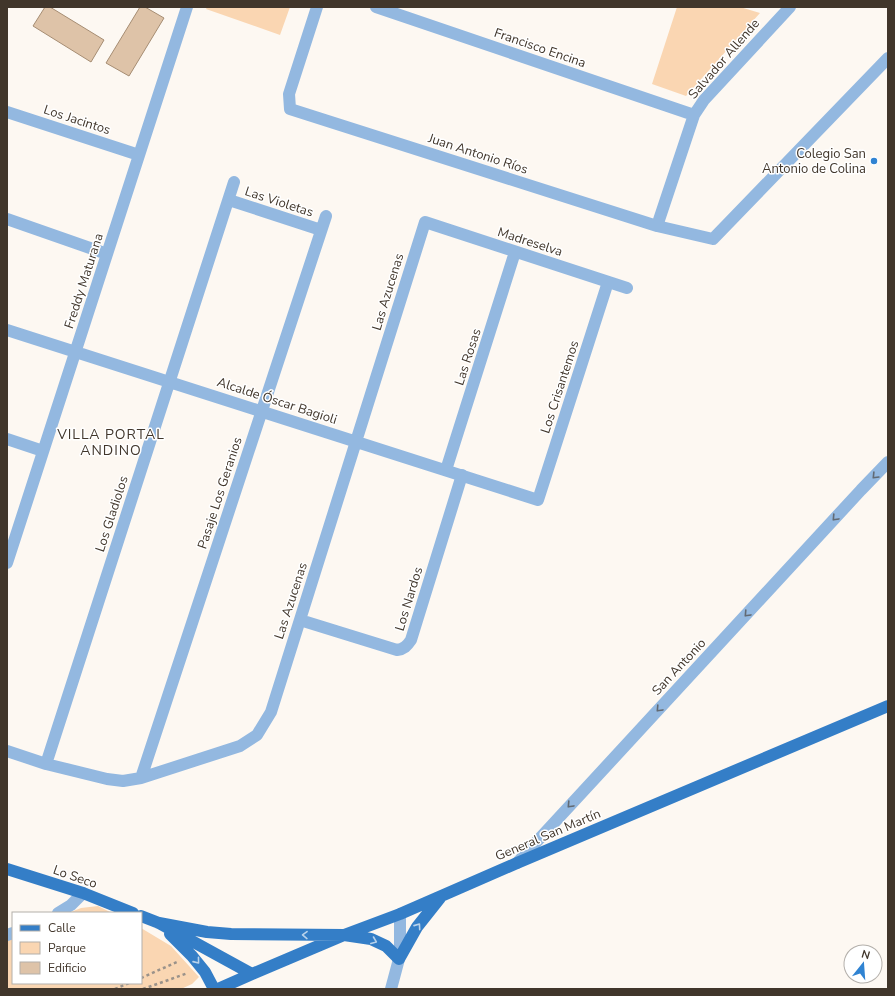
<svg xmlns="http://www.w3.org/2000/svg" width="895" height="996" font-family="'Nunito Sans',sans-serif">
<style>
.green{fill:#fad6b2}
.building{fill:#dec3a8;stroke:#a68d73}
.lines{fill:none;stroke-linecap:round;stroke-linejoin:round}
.path{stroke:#9a928a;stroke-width:2.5;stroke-dasharray:3 3;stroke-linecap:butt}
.minor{stroke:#93b8e0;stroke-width:12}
.major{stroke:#347ec7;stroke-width:12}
.oneway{stroke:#626a73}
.oneway2{stroke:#b8d2eb}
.poi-dot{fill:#3083d2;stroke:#fff;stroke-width:1.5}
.labels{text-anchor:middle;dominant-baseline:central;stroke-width:3;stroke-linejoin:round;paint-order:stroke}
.street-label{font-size:13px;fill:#41362b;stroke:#fff}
.poi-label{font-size:13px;fill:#41362b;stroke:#fff;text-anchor:end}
.neighbourhood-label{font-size:14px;letter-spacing:1px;fill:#41362b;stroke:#fff}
</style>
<rect width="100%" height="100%" fill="#fdf8f2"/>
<path class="green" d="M 207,7 L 290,7 L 280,35 L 206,9 Z
M 677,7 L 740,7 L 760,13 L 686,96 L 652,84 Z
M 98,906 L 112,913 L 68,913 L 81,908 Z
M 141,928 L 171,946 L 199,977 L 192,984 L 181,989 L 7,989 L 7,939 L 13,937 L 13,983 L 141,983 Z"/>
<path class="building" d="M 45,7 L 50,7 L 104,40 L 91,62 L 33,26 Z
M 140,7 L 145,7 L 164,18 L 129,76 L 106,63 Z"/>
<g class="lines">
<path class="path" d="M 141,978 L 177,962
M 115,989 L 129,983
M 143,989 L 188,973"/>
<path class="minor" d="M 317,7 L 289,94 L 290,109 L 657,226 L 713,239 L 888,58
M 376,7 L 694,115
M 7,112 L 139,155
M 229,200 L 321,230
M 7,219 L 107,254
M 657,226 L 694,115 L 704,100 L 790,7
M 7,330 L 538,500 L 608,282
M 7,439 L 43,451
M 446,470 L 515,252
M 7,563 L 187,7
M 300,620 L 397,650 C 404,649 407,646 411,640 L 462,475
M 7,751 L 46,764 L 107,779 L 123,781 L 141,778 L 240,746 L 257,735 L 271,712 L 425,222 L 627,288
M 46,764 L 234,182
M 141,778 L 326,216
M 517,863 L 861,490 L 888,462
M 58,913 L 71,905 L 83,893
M 7,935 L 13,933
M 391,989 L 399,959 L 400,947 L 400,914"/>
<path class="major" d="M 7,869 L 83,893 L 133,913
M 141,916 L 159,923 L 252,974
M 159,923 L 207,932 L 231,934 L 344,935 L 371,939 L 386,946 L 399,959 L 417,927 L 440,898
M 170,934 L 192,956 L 205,972 L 214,989
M 218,989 L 252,974 L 344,935 L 400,914 L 517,863 L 888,706"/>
</g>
<defs><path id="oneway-chevron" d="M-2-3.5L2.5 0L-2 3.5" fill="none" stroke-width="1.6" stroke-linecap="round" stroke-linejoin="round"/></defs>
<g class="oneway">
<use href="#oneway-chevron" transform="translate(875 476) rotate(134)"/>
<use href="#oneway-chevron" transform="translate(835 518) rotate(133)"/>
<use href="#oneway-chevron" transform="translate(747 614) rotate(133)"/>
<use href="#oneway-chevron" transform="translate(659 709) rotate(133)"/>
<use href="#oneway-chevron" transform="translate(570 805) rotate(133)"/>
</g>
<g class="oneway2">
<use href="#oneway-chevron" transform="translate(418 926) rotate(-55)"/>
<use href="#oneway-chevron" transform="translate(305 935) rotate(-179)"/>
<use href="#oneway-chevron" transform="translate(374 941) rotate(22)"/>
<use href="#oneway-chevron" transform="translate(197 961) rotate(51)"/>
</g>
<circle class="poi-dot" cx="874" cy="161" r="4"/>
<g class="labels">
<g class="street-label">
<text transform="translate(540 48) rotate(19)">Francisco Encina</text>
<text transform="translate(724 59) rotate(-49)">Salvador Allende</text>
<text transform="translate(77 120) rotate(18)">Los Jacintos</text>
<text transform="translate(478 154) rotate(18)">Juan Antonio Ríos</text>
<text transform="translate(279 202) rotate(18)">Las Violetas</text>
<text transform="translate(530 242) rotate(18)">Madreselva</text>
<text transform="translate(84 281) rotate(-72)">Freddy Maturana</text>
<text transform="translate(388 292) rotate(-73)">Las Azucenas</text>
<text transform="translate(468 357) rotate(-72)">Las Rosas</text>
<text transform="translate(560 387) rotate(-72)">Los Crisantemos</text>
<text transform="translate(277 401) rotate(18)">Alcalde Óscar Bagioli</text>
<text transform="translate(220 493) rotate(-72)">Pasaje Los Geranios</text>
<text transform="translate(112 514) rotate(-72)">Los Gladiolos</text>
<text transform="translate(409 599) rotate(-73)">Los Nardos</text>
<text transform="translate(291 601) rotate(-72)">Las Azucenas</text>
<text transform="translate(679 667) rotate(-47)">San Antonio</text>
<text transform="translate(548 835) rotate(-23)">General San Martín</text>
<text transform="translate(75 877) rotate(19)">Lo Seco</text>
</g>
<g class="poi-label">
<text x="866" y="154">Colegio San<tspan x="866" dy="15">Antonio de Colina</tspan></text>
</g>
<g class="neighbourhood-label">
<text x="111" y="434">VILLA PORTAL<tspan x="111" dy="16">ANDINO</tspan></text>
</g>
</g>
<rect width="895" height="996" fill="none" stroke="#41362b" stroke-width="16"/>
<rect x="12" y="912" width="130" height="72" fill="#ffffff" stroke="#b3afaa"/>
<rect x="20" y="925" width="20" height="6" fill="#347ec7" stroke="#b3afaa"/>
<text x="48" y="932" font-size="12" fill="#41362b">Calle</text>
<rect x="20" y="942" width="20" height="12" fill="#fad6b2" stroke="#b3afaa"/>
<text x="48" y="952" font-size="12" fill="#41362b">Parque</text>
<rect x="20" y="962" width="20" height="12" fill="#dec3a8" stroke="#b3afaa"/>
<text x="48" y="972" font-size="12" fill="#41362b">Edificio</text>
<g transform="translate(863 964) rotate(17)"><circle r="19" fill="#ffffff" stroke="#b3afaa"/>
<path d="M0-3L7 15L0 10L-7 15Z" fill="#3083d2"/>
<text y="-6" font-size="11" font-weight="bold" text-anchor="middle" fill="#41362b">N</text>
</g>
</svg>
